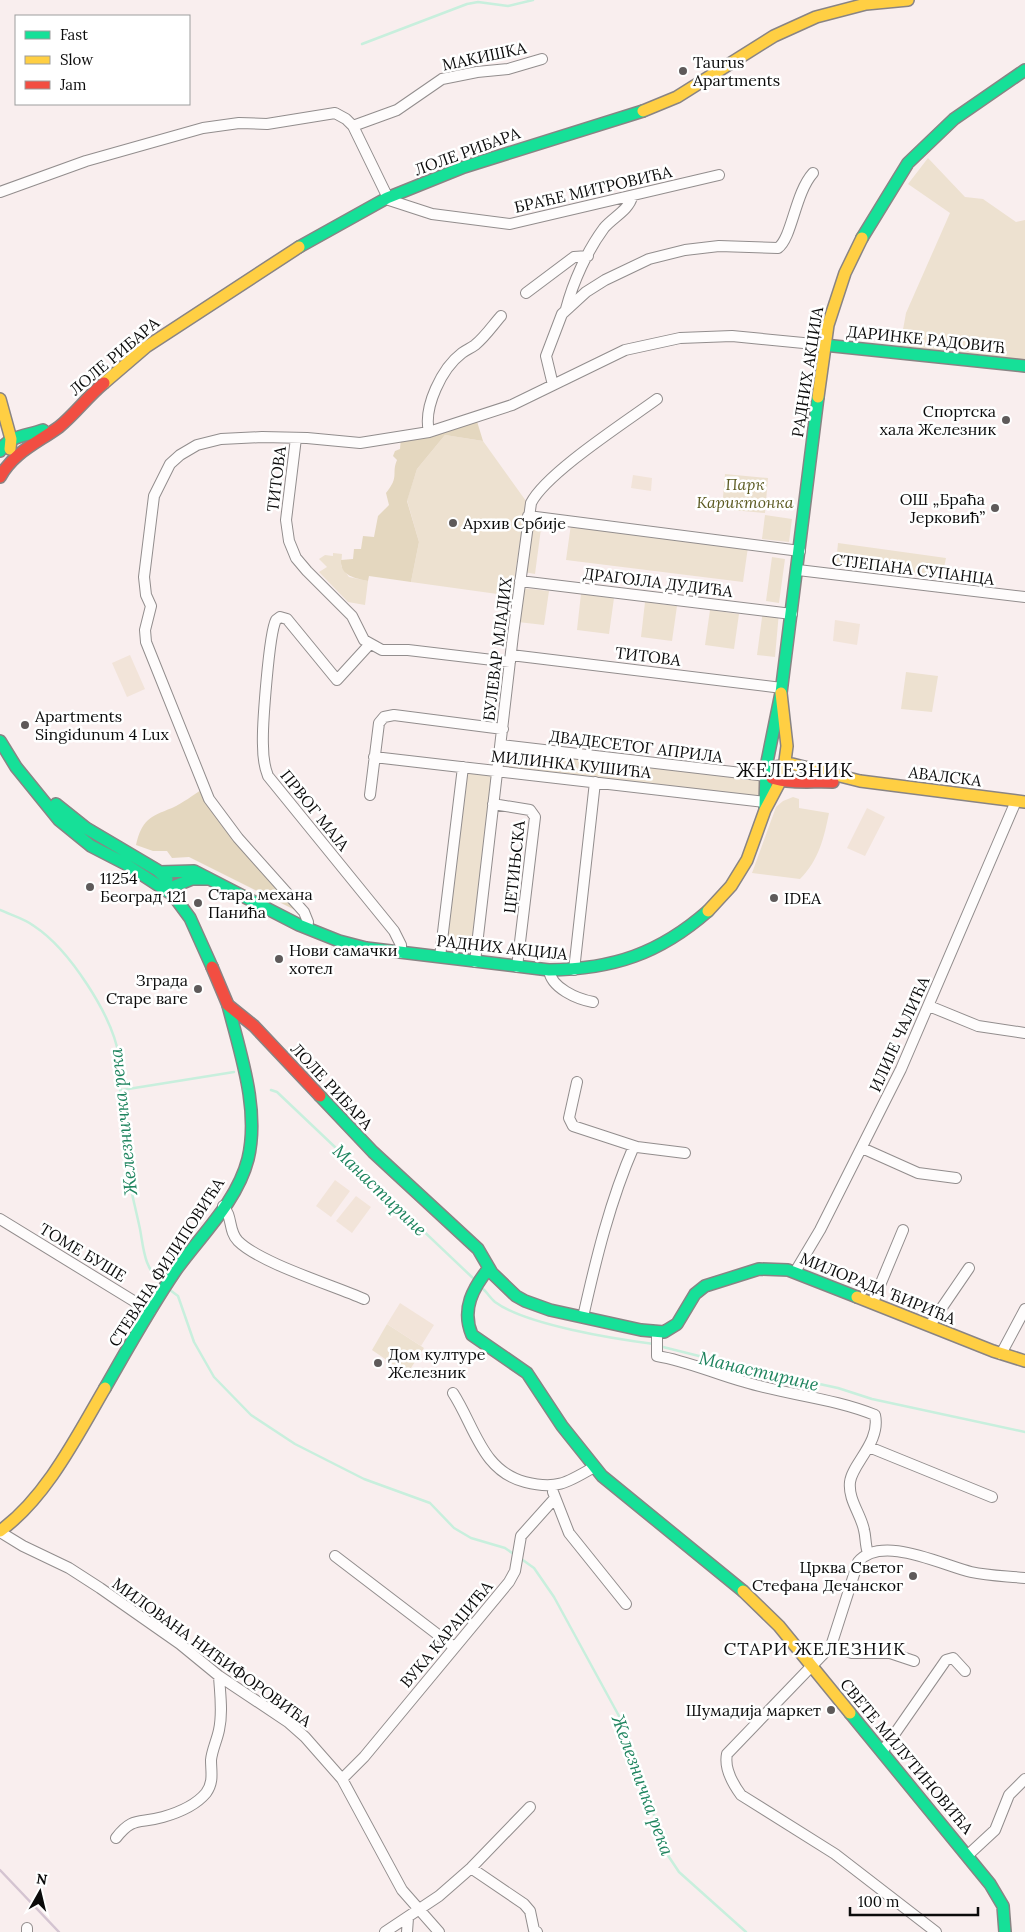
<svg xmlns="http://www.w3.org/2000/svg" width="1025" height="1932" font-family="Lora,serif">
<style>
.green{fill:#ede1d0}
.forest{fill:#e4d7bf}
.pitch{fill:#f2e4d9}
.lines{fill:none;stroke-linecap:round;stroke-linejoin:round}
.stream{stroke:#c8efdd;stroke-width:2.5}
.street-casing{stroke:#928d8d;stroke-width:12}
.fast-casing{stroke:#898484;stroke-width:14}
.slow-casing{stroke:#898484;stroke-width:14}
.jam-casing{stroke:#898484;stroke-width:14}
.street{stroke:#fefcfc;stroke-width:10}
.fast{stroke:#16e098;stroke-width:11}
.slow{stroke:#ffcf43;stroke-width:11}
.jam{stroke:#f24e42;stroke-width:11}
.rail{stroke:#d4c4d1;stroke-width:2.5}
.poi-dot{fill:#5e5a5a;stroke:#fff;stroke-width:2}
.labels{text-anchor:middle;dominant-baseline:central;stroke-width:5;stroke-linejoin:round;paint-order:stroke}
.street-label{font-size:16px;fill:#0b0b0b;stroke:#fff}
.poi-label{font-size:16px;fill:#0b0b0b;stroke:#fff;text-anchor:start}
.park-label{font-size:16px;font-style:italic;fill:#5c5b22;stroke:#fff}
.water-label{font-size:18px;font-style:italic;fill:#1e845e;stroke:#fff}
.neighbourhood-label{font-size:18px;letter-spacing:1px;fill:#0b0b0b;stroke:#fff}
.quarter-label{font-size:19px;letter-spacing:1px;fill:#0b0b0b;stroke:#fff}
</style>
<rect width="100%" height="100%" fill="#f9eeee"/>
<path class="green" d="M 928,158 L 965,197 L 983,199 L 1016,222 L 1025,220 L 1025,360 L 900,346 L 906,313 L 950,213 L 908,184 Z
M 445,435 L 483,441 L 526,501 L 512,596 L 411,582 L 419,542 L 407,500 L 417,469 Z
M 725,474 L 768,478 L 765,513 L 722,509 Z
M 765,515 L 792,519 L 789,542 L 762,539 Z
M 530,519 L 542,521 L 535,574 L 524,572 Z
M 571,524 L 748,547 L 743,582 L 566,560 Z
M 838,543 L 946,558 L 942,577 L 836,563 Z
M 333,553 L 342,554 L 341,566 L 349,577 L 368,581 L 365,605 L 348,602 L 319,572 L 327,567 L 319,559 L 325,555 L 333,556 Z
M 772,557 L 785,559 L 779,603 L 766,601 Z
M 522,588 L 549,591 L 544,625 L 518,622 Z
M 581,594 L 614,598 L 609,634 L 577,630 Z
M 645,602 L 677,606 L 672,641 L 641,637 Z
M 710,610 L 739,614 L 734,649 L 705,645 Z
M 763,610 L 779,612 L 775,657 L 757,655 Z
M 906,672 L 938,676 L 932,712 L 901,709 Z
M 505,748 L 760,778 L 758,799 L 503,768 Z
M 464,769 L 493,772 L 474,942 L 444,938 Z
M 793,797 L 799,799 L 799,808 L 829,813 C 824,838 819,860 800,879 L 752,873 L 776,807 L 783,801 Z
M 387,1324 L 424,1348 L 407,1374 L 372,1350 Z"/>
<path class="forest" d="M 476,418 L 483,441 L 445,435 L 417,469 L 407,501 L 419,542 L 411,582 L 369,576 L 368,581 C 355,578 340,576 341,560 L 353,559 L 354,549 L 361,549 L 363,536 L 374,537 L 378,516 L 389,505 L 386,493 C 400,476 391,474 397,460 L 393,456 L 395,451 L 400,449 L 401,437 Z
M 203,789 L 305,915 L 189,857 L 172,858 L 167,851 L 153,851 L 136,845 C 142,820 149,817 172,808 C 183,803 193,795 203,789 Z"/>
<path class="pitch" d="M 633,475 L 652,478 L 651,491 L 631,488 Z
M 835,620 L 860,624 L 857,645 L 833,641 Z
M 130,655 L 145,689 L 127,697 L 112,663 Z
M 867,808 L 885,817 L 865,856 L 847,848 Z
M 335,1180 L 350,1191 L 331,1217 L 316,1206 Z
M 356,1196 L 371,1207 L 352,1233 L 336,1221 Z
M 400,1303 L 434,1325 L 421,1346 L 387,1324 Z"/>
<g class="lines">
<path class="stream" d="M 362,44 L 467,4 L 478,2 L 508,6 L 533,0
M 0,910 C 11,915 25,919 34,926 C 69,949 113,1016 119,1057 C 121,1076 120,1095 120,1114 C 121,1153 132,1192 140,1229 C 144,1251 144,1268 162,1283
M 122,1090 L 234,1072
M 271,1090 L 277,1092 L 475,1280
M 482,1288 C 487,1292 490,1298 495,1302 C 526,1325 615,1339 654,1344
M 170,1290 L 178,1296 L 194,1342 L 214,1377 L 251,1415 L 295,1444 L 364,1479 L 430,1503 L 454,1528 L 471,1538 L 505,1548 L 515,1555
M 659,1346 L 759,1371 L 838,1388 L 872,1399 L 1025,1432
M 520,1558 L 534,1568 L 554,1597 L 625,1727 L 667,1854 L 679,1872 L 746,1932"/>
<g class="street-casing">
<path id="street" d="M 353,126 L 397,110 L 442,79 L 477,72 L 508,69 L 542,59
M 0,192 L 86,161 L 203,128 L 239,123 L 267,124 L 335,113 L 346,119 L 353,126 L 389,200 L 432,214 L 510,224 L 719,175
M 526,293 L 574,257 L 588,256
M 566,309 C 573,282 587,251 604,228 C 612,218 629,210 632,197
M 553,385 L 546,356 L 562,314 L 586,292 L 605,280 L 649,259 L 685,250 L 719,246 L 778,248 C 792,238 795,193 813,173
M 429,432 C 423,407 442,368 462,353 C 466,350 471,348 475,345 C 485,337 493,325 501,316
M 296,438 L 286,520 L 289,541 L 296,558 L 307,571 L 352,616 L 364,640 L 382,650 L 408,650 L 510,662
M 528,516 L 800,551
M 798,570 L 1025,597
M 520,581 L 792,614
M 369,645 L 337,680 L 287,619 L 280,617 L 276,620 C 269,633 262,727 263,746 C 263,757 264,766 268,776 L 394,931 L 401,945 L 401,953
M 511,655 L 782,688
M 501,745 L 767,776
M 374,757 L 765,802
M 370,795 L 379,723 L 384,717 L 394,715 L 503,729
M 493,804 L 530,810 L 535,817 L 517,967
M 307,928 L 308,922 L 304,912 L 238,838 L 209,799 L 146,642 L 145,630 L 151,606 L 146,595 L 144,577 L 154,496 L 170,464 L 180,455 L 197,445 L 221,439 L 262,437 L 307,438 L 360,443 L 429,432 L 512,405 L 625,350 L 680,338 L 732,336 L 824,345
M 440,957 L 463,767
M 475,962 L 513,635 L 531,503 C 546,473 627,421 657,399
M 549,970 C 551,988 577,999 593,1002
M 574,970 L 595,782
M 929,1006 L 978,1026 L 1025,1033
M 577,1082 L 569,1118 L 573,1126 L 637,1147 L 685,1153
M 862,1148 L 918,1173 L 956,1178
M 223,1206 C 233,1216 228,1231 238,1241 C 260,1263 332,1285 364,1299
M 0,1219 L 150,1311
M 795,1272 L 820,1230 L 901,1069 L 1016,801
M 873,1302 L 903,1230
M 583,1317 C 596,1259 610,1201 634,1146
M 930,1325 L 969,1268
M 657,1332 L 657,1356 C 688,1361 715,1374 745,1382 C 788,1395 833,1398 875,1415 C 881,1442 852,1464 850,1482 C 848,1500 861,1514 864,1530 C 866,1537 865,1545 868,1553
M 1001,1354 L 1025,1309
M 453,1393 C 475,1427 482,1471 525,1482 C 556,1490 567,1483 594,1467
M 869,1447 L 992,1497
M 553,1492 L 569,1533 L 626,1604
M 0,1532 L 23,1546 L 69,1568 L 100,1588 L 180,1644 L 219,1676 L 288,1722 L 305,1737 L 342,1779 L 402,1890 L 439,1932
M 335,1556 L 454,1647
M 831,1646 L 852,1653 L 890,1653 L 914,1661
M 882,1752 L 946,1660 L 953,1658 L 965,1671
M 342,1779 L 364,1757 L 509,1582 L 515,1571 L 521,1536 L 555,1498
M 116,1838 C 133,1816 139,1824 163,1817 C 177,1813 196,1805 206,1793 C 214,1782 211,1772 211,1760 C 212,1750 217,1740 219,1730 C 223,1712 220,1694 219,1676
M 968,1855 L 995,1830 L 1009,1795 L 1025,1779
M 471,1868 L 524,1904 L 530,1911 L 534,1930 L 537,1932
M 27,1932 L 27,1928
M 385,1932 L 439,1896 L 471,1868 L 530,1807
M 407,1932 L 408,1918
M 936,1932 L 835,1854 L 741,1795 C 733,1784 724,1768 727,1754 L 831,1646 L 858,1562 C 881,1534 942,1565 971,1572 C 989,1576 1007,1576 1025,1578"/>
</g>
<g class="fast-casing">
<path id="fast" d="M 862,238 L 908,163 L 954,119 L 1025,70
M 299,247 L 387,198 L 464,167 L 643,111
M 824,345 L 1025,366
M 0,451 C 9,435 27,436 43,430
M 0,741 L 16,767 L 59,820 L 91,846 L 124,863 L 173,895 L 190,918 L 212,967
M 56,804 L 86,828 L 157,870 L 167,879
M 765,807 L 766,767 L 781,693 L 818,397
M 160,872 L 194,871 L 299,925 L 339,941 L 366,948 L 549,970 C 613,969 659,954 708,911
M 165,890 L 192,879 L 209,879
M 320,1096 L 373,1152 L 478,1249 L 492,1273 L 516,1296 L 525,1301 L 550,1310 L 641,1330 L 664,1332 L 677,1324 L 695,1294 L 705,1286 L 759,1269 L 788,1270 L 857,1297
M 489,1268 C 473,1288 461,1309 472,1335 L 527,1373 L 562,1426 L 602,1476 L 743,1591
M 105,1388 C 128,1348 150,1308 176,1270 C 201,1235 237,1202 248,1159 C 260,1109 240,1053 228,1005
M 850,1713 L 990,1884 L 1003,1906 L 1005,1932"/>
</g>
<g class="slow-casing">
<path id="slow" d="M 643,111 L 677,97 L 774,36 L 816,17 L 866,4 L 908,0
M 104,383 L 146,347 L 299,247
M 818,397 L 828,325 L 845,273 L 862,238
M 0,399 L 11,439 L 10,449
M 776,767 L 792,764 L 860,781 L 1025,802
M 708,911 L 731,886 L 747,860 L 765,810 L 783,776 L 787,746 L 781,693
M 857,1297 L 993,1351 L 1025,1361
M 0,1531 C 46,1498 77,1436 105,1388
M 743,1591 L 779,1626 L 850,1713"/>
</g>
<g class="jam-casing">
<path id="jam" d="M 0,477 C 14,452 37,443 59,427 C 75,414 88,396 104,383
M 772,778 C 791,784 813,781 833,782
M 212,967 L 228,1005 L 254,1026 L 320,1096"/>
</g>
<use href="#street" class="street"/>
<use href="#fast" class="fast"/>
<use href="#slow" class="slow"/>
<use href="#jam" class="jam"/>
<path class="rail" d="M 0,1870 L 59,1932"/>
</g>
<g class="poi-dot">
<circle cx="683" cy="71" r="5"/>
<circle cx="1006" cy="420" r="5"/>
<circle cx="995" cy="508" r="5"/>
<circle cx="453" cy="523" r="5"/>
<circle cx="25" cy="725" r="5"/>
<circle cx="90" cy="887" r="5"/>
<circle cx="774" cy="898" r="5"/>
<circle cx="198" cy="903" r="5"/>
<circle cx="279" cy="959" r="5"/>
<circle cx="198" cy="989" r="5"/>
<circle cx="378" cy="1363" r="5"/>
<circle cx="913" cy="1576" r="5"/>
<circle cx="831" cy="1710" r="5"/>
</g>
<g class="labels">
<g class="street-label">
<text transform="translate(484 56) rotate(-12)">МАКИШКА</text>
<text transform="translate(467 151) rotate(-20)">ЛОЛЕ РИБАРА</text>
<text transform="translate(593 189) rotate(-13)">БРАЋЕ МИТРОВИЋА</text>
<text transform="translate(926 339) rotate(6)">ДАРИНКЕ РАДОВИЋ</text>
<text transform="translate(114 356) rotate(-40)">ЛОЛЕ РИБАРА</text>
<text transform="translate(807 372) rotate(-81)">РАДНИХ АКЦИЈА</text>
<text transform="translate(276 479) rotate(-83)">ТИТОВА</text>
<text transform="translate(913 569) rotate(7)">СТЈЕПАНА СУПАНЦА</text>
<text transform="translate(658 582) rotate(7)">ДРАГОЈЛА ДУДИЋА</text>
<text transform="translate(497 649) rotate(-83)">БУЛЕВАР МЛАДИХ</text>
<text transform="translate(648 656) rotate(7)">ТИТОВА</text>
<text transform="translate(636 746) rotate(7)">ДВАДЕСЕТОГ АПРИЛА</text>
<text transform="translate(571 764) rotate(6)">МИЛИНКА КУШИЋА</text>
<text transform="translate(945 776) rotate(7)">АВАЛСКА</text>
<text transform="translate(315 810) rotate(51)">ПРВОГ МАЈА</text>
<text transform="translate(514 867) rotate(-84)">ЦЕТИЊСКА</text>
<text transform="translate(502 947) rotate(6)">РАДНИХ АКЦИЈА</text>
<text transform="translate(899 1034) rotate(-66)">ИЛИЈЕ ЧАЛИЋА</text>
<text transform="translate(332 1086) rotate(47)">ЛОЛЕ РИБАРА</text>
<text transform="translate(83 1252) rotate(31)">ТОМЕ БУШЕ</text>
<text transform="translate(166 1262) rotate(-57)">СТЕВАНА ФИЛИПОВИЋА</text>
<text transform="translate(878 1288) rotate(22)">МИЛОРАДА ЋИРИЋА</text>
<text transform="translate(446 1634) rotate(-50)">ВУКА КАРАЏИЋА</text>
<text transform="translate(212 1652) rotate(36)">МИЛОВАНА НИЋИФОРОВИЋА</text>
<text transform="translate(907 1756) rotate(50)">СВЕТЕ МИЛУТИНОВИЋА</text>
</g>
<g class="poi-label">
<text x="693" y="62">Taurus<tspan x="693" dy="18">Apartments</tspan></text>
<text x="996" y="411" text-anchor="end">Спортска<tspan x="996" dy="18">хала Железник</tspan></text>
<text x="985" y="499" text-anchor="end">ОШ „Браћа<tspan x="985" dy="18">Јерковић”</tspan></text>
<text x="463" y="523">Архив Србије</text>
<text x="35" y="716">Apartments<tspan x="35" dy="18">Singidunum 4 Lux</tspan></text>
<text x="100" y="878">11254<tspan x="100" dy="18">Београд 121</tspan></text>
<text x="208" y="894">Стара механа<tspan x="208" dy="18">Панића</tspan></text>
<text x="784" y="898">IDEA</text>
<text x="289" y="950">Нови самачки<tspan x="289" dy="18">хотел</tspan></text>
<text x="188" y="980" text-anchor="end">Зграда<tspan x="188" dy="18">Старе ваге</tspan></text>
<text x="388" y="1354">Дом културе<tspan x="388" dy="18">Железник</tspan></text>
<text x="903" y="1567" text-anchor="end">Црква Светог<tspan x="903" dy="18">Стефана Дечанског</tspan></text>
<text x="821" y="1710" text-anchor="end">Шумадија маркет</text>
</g>
<g class="park-label">
<text x="745" y="484">Парк<tspan x="745" dy="18">Кариктонка</tspan></text>
</g>
<g class="water-label">
<text transform="translate(123 1122) rotate(-96)">Железничка река</text>
<text transform="translate(380 1190) rotate(44)">Манастирине</text>
<text transform="translate(759 1371) rotate(13)">Манастирине</text>
<text transform="translate(643 1785) rotate(70)">Железничка река</text>
</g>
<g class="neighbourhood-label">
<text x="815" y="1648">СТАРИ ЖЕЛЕЗНИК</text>
</g>
<g class="quarter-label">
<text x="795" y="770">ЖЕЛЕЗНИК</text>
</g>
</g>
<rect x="15" y="15" width="175" height="90" fill="#ffffff" stroke="#9d9d9d"/>
<rect x="25" y="31" width="25" height="8" fill="#16e098" stroke="#9d9d9d"/>
<text x="60" y="40" font-size="15" fill="#0b0b0b">Fast</text>
<rect x="25" y="56" width="25" height="8" fill="#ffcf43" stroke="#9d9d9d"/>
<text x="60" y="65" font-size="15" fill="#0b0b0b">Slow</text>
<rect x="25" y="81" width="25" height="8" fill="#f24e42" stroke="#9d9d9d"/>
<text x="60" y="90" font-size="15" fill="#0b0b0b">Jam</text>
<g transform="translate(40 1892) rotate(8)" stroke="#ffffff" stroke-width="4" paint-order="stroke">
<path d="M0-4L9 19L0 12L-9 19Z" fill="#0b0b0b"/>
<text y="-8" font-size="14" font-weight="bold" text-anchor="middle" fill="#0b0b0b">N</text>
</g>
<path d="M850 1907v8h128v-8" fill="none" stroke="#0b0b0b" stroke-width="2.5"/>
<text x="858" y="1907" font-size="15" fill="#0b0b0b" stroke="#ffffff" stroke-width="4" paint-order="stroke">100 m</text>
</svg>
